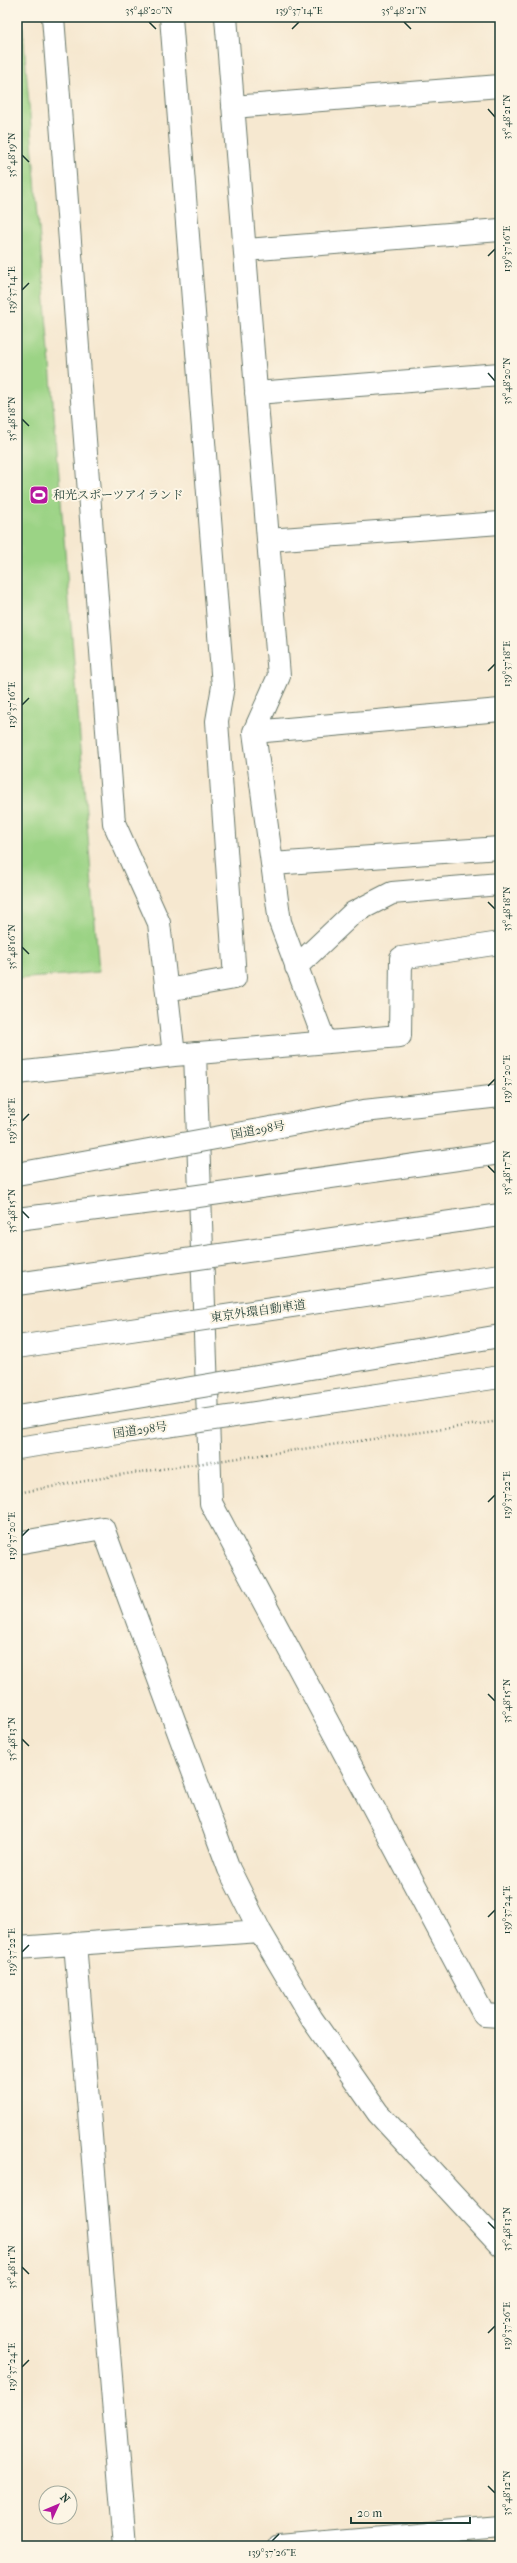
<svg xmlns="http://www.w3.org/2000/svg" width="517" height="2563" font-family="'IM FELL French Canon','Noto Serif JP',serif">
<style>
.garden{fill:#9bd385;stroke:#5d885c}
.lines{fill:none;stroke-linecap:round;stroke-linejoin:round}
.service-casing{stroke:#6a796b;stroke-width:24}
.minor-casing{stroke:#6a796b;stroke-width:24}
.motorway-casing{stroke:#6a796b;stroke-width:24}
.service{stroke:#fff;stroke-width:22}
.minor{stroke:#fff;stroke-width:22}
.motorway{stroke:#fff;stroke-width:22}
.trunk-bridge-casing{stroke:#6a796b;stroke-width:24;stroke-linecap:butt}
.motorway-bridge-casing{stroke:#6a796b;stroke-width:24;stroke-linecap:butt}
.path-bridge{stroke:#6a796b;stroke-width:2.5;stroke-dasharray:1 3;stroke-linecap:butt}
.trunk-bridge{stroke:#fff;stroke-width:22}
.motorway-bridge{stroke:#fff;stroke-width:22}
.ticks{fill:none;stroke:#1f3d34;stroke-width:1.5}
.labels{text-anchor:middle;dominant-baseline:central;stroke-width:4;stroke-linejoin:round;paint-order:stroke}
.poi-label{font-size:12px;fill:#1f3d34;stroke:#fcf5e5;text-anchor:start}
.street-label{font-size:12px;fill:#1f3d34;stroke:#fcf5e5}
.neatline{fill:none;stroke:#1f3d34;stroke-width:1.5}
.ticks-label{font-size:10px;text-anchor:middle;fill:#1f3d34}
</style>
<rect width="100%" height="100%" fill="#fcf5e5"/>
<filter id="ink" filterUnits="userSpaceOnUse"><feTurbulence type="fractalNoise" baseFrequency=".025" numOctaves="2"/><feDisplacementMap in="SourceGraphic" scale="8" xChannelSelector="R" yChannelSelector="G"/><feConvolveMatrix kernelMatrix="1 2 1 2 8 2 1 2 1" color-interpolation-filters="sRGB"/></filter>
<filter id="wash" filterUnits="userSpaceOnUse"><feTurbulence type="fractalNoise" baseFrequency=".012" numOctaves="4" result="noise"/><feDisplacementMap in="SourceGraphic" scale="16" xChannelSelector="R" yChannelSelector="G"/><feGaussianBlur stdDeviation="0.9" result="paint"/><feColorMatrix in="noise" values="0 0 0 0 0 0 0 0 0 0 0 0 0 0 0 0 0 1.4 0 .05"/><feComposite in="paint" operator="in"/></filter>
<g filter="url(#wash)">
<rect width="100%" height="100%" fill="#f6e8d0"/>
<path class="garden" d="M 17,17 L 22,17 L 99,972 L 17,979 Z"/>
</g>
<g filter="url(#ink)">
<g class="lines">
<g class="service-casing">
<path id="service" d="M 53,17 L 114,823 L 159,923 L 174,1055
M 226,17 L 279,676 L 254,732 L 280,922 L 325,1042
M 233,107 L 500,86
M 245,250 L 500,230
M 256,393 L 500,374
M 268,540 L 500,523
M 254,732 L 500,710
M 272,864 L 500,848
M 296,967 L 353,913 L 392,893 L 500,884
M 167,990 L 235,978 L 217,721 L 223,686 L 171,17
M 195,1053 L 211,1503 L 484,2015 L 500,2016
M 17,1073 L 174,1055 L 400,1036 L 401,958 L 500,943"/>
</g>
<g class="minor-casing">
<path id="minor" d="M 17,1543 L 103,1528 L 229,1869 L 260,1931 L 312,2019 L 378,2113 L 500,2245
M 75,1943 L 125,2546
M 17,1948 L 260,1931
M 279,2546 L 500,2527"/>
</g>
<g class="motorway-casing">
<path id="motorway" d="M 17,1219 L 184,1198
M 317,1367 L 500,1336"/>
</g>
<use href="#service" class="service"/>
<use href="#minor" class="minor"/>
<use href="#motorway" class="motorway"/>
<g class="trunk-bridge-casing">
<path id="trunk-bridge" d="M 17,1174 L 364,1111 L 500,1096
M 17,1448 L 500,1377"/>
</g>
<g class="motorway-bridge-casing">
<path id="motorway-bridge" d="M 184,1198 L 500,1153
M 17,1284 L 500,1215
M 17,1347 L 500,1275
M 17,1417 L 317,1367"/>
</g>
<path class="path-bridge" d="M 17,1493 L 119,1475 L 500,1421"/>
<use href="#trunk-bridge" class="trunk-bridge"/>
<use href="#motorway-bridge" class="motorway-bridge"/>
</g>
</g>
<path class="ticks" d="M 149,22 L 156,29M 404,22 L 411,29M 292,29 L 299,22M 488,109 L 495,117M 22,155 L 29,162M 488,256 L 495,249M 22,290 L 29,283M 488,373 L 495,381M 22,419 L 29,426M 488,671 L 495,664M 22,705 L 29,698M 488,902 L 495,909M 22,947 L 29,954M 488,1086 L 495,1079M 22,1121 L 29,1114M 488,1166 L 495,1173M 22,1211 L 29,1218M 488,1502 L 495,1495M 22,1536 L 29,1529M 488,1694 L 495,1701M 22,1739 L 29,1746M 488,1917 L 495,1910M 22,1952 L 29,1945M 488,2222 L 495,2229M 22,2267 L 29,2274M 488,2333 L 495,2326M 22,2367 L 29,2360M 488,2486 L 495,2493M 272,2541 L 279,2534"/>
<defs>
<g id="stadium-square" transform="scale(1)"><rect x="-9" y="-9" width="18" height="18" rx="4" fill="#b5179e" stroke="#fcf5e5"/><path d="M0-5a6.5 5 0 1 0 0 10a6.5 5 0 1 0 0-10ZM-3.5-1.8h7v3.6h-7Z" fill="#fff"/></g>
</defs>
<g fill-rule="evenodd">
<use href="#stadium-square" x="39" y="495"/>
</g>
<g class="labels">
<g class="poi-label">
<text x="53" y="495">和光スポーツアイランド</text>
</g>
<g class="street-label">
<text transform="translate(258 1130) rotate(-10)">国道298号</text>
<text transform="translate(258 1311) rotate(-8)">東京外環自動車道</text>
<text transform="translate(140 1430) rotate(-8)">国道298号</text>
</g>
</g>
<rect width="517" height="2563" fill="none" stroke="#fcf5e5" stroke-width="44"/>
<g transform="translate(58 2505) rotate(46)"><circle r="19" fill="#fcf5e5" stroke="#a4ab9e"/>
<path d="M0-3L7 15L0 10L-7 15Z" fill="#b5179e"/>
<text y="-6" font-size="11" font-weight="bold" text-anchor="middle" fill="#1f3d34">N</text>
</g>
<path d="M351 2517v6h119v-6" fill="none" stroke="#1f3d34" stroke-width="2"/>
<text x="357" y="2517" font-size="12" fill="#1f3d34" stroke="#fcf5e5" stroke-width="3" paint-order="stroke">20 m</text>
<rect x="22" y="22" width="473" height="2519" class="neatline"/>
<g class="ticks-label">
<text x="149" y="14">35°48'20"N</text>
<text x="299" y="14">139°37'14"E</text>
<text x="404" y="14">35°48'21"N</text>
<text transform="translate(506 117) rotate(-90)" y="4">35°48'21"N</text>
<text transform="translate(11 155) rotate(-90)" y="4">35°48'19"N</text>
<text transform="translate(506 249) rotate(-90)" y="4">139°37'16"E</text>
<text transform="translate(11 290) rotate(-90)" y="4">139°37'14"E</text>
<text transform="translate(506 381) rotate(-90)" y="4">35°48'20"N</text>
<text transform="translate(11 419) rotate(-90)" y="4">35°48'18"N</text>
<text transform="translate(506 664) rotate(-90)" y="4">139°37'18"E</text>
<text transform="translate(11 705) rotate(-90)" y="4">139°37'16"E</text>
<text transform="translate(506 909) rotate(-90)" y="4">35°48'18"N</text>
<text transform="translate(11 947) rotate(-90)" y="4">35°48'16"N</text>
<text transform="translate(506 1079) rotate(-90)" y="4">139°37'20"E</text>
<text transform="translate(11 1121) rotate(-90)" y="4">139°37'18"E</text>
<text transform="translate(506 1173) rotate(-90)" y="4">35°48'17"N</text>
<text transform="translate(11 1211) rotate(-90)" y="4">35°48'15"N</text>
<text transform="translate(506 1495) rotate(-90)" y="4">139°37'22"E</text>
<text transform="translate(11 1536) rotate(-90)" y="4">139°37'20"E</text>
<text transform="translate(506 1701) rotate(-90)" y="4">35°48'15"N</text>
<text transform="translate(11 1739) rotate(-90)" y="4">35°48'13"N</text>
<text transform="translate(506 1910) rotate(-90)" y="4">139°37'24"E</text>
<text transform="translate(11 1952) rotate(-90)" y="4">139°37'22"E</text>
<text transform="translate(506 2229) rotate(-90)" y="4">35°48'13"N</text>
<text transform="translate(11 2267) rotate(-90)" y="4">35°48'11"N</text>
<text transform="translate(506 2326) rotate(-90)" y="4">139°37'26"E</text>
<text transform="translate(11 2367) rotate(-90)" y="4">139°37'24"E</text>
<text transform="translate(506 2493) rotate(-90)" y="4">35°48'12"N</text>
<text x="272" y="2556">139°37'26"E</text>
</g>
</svg>
